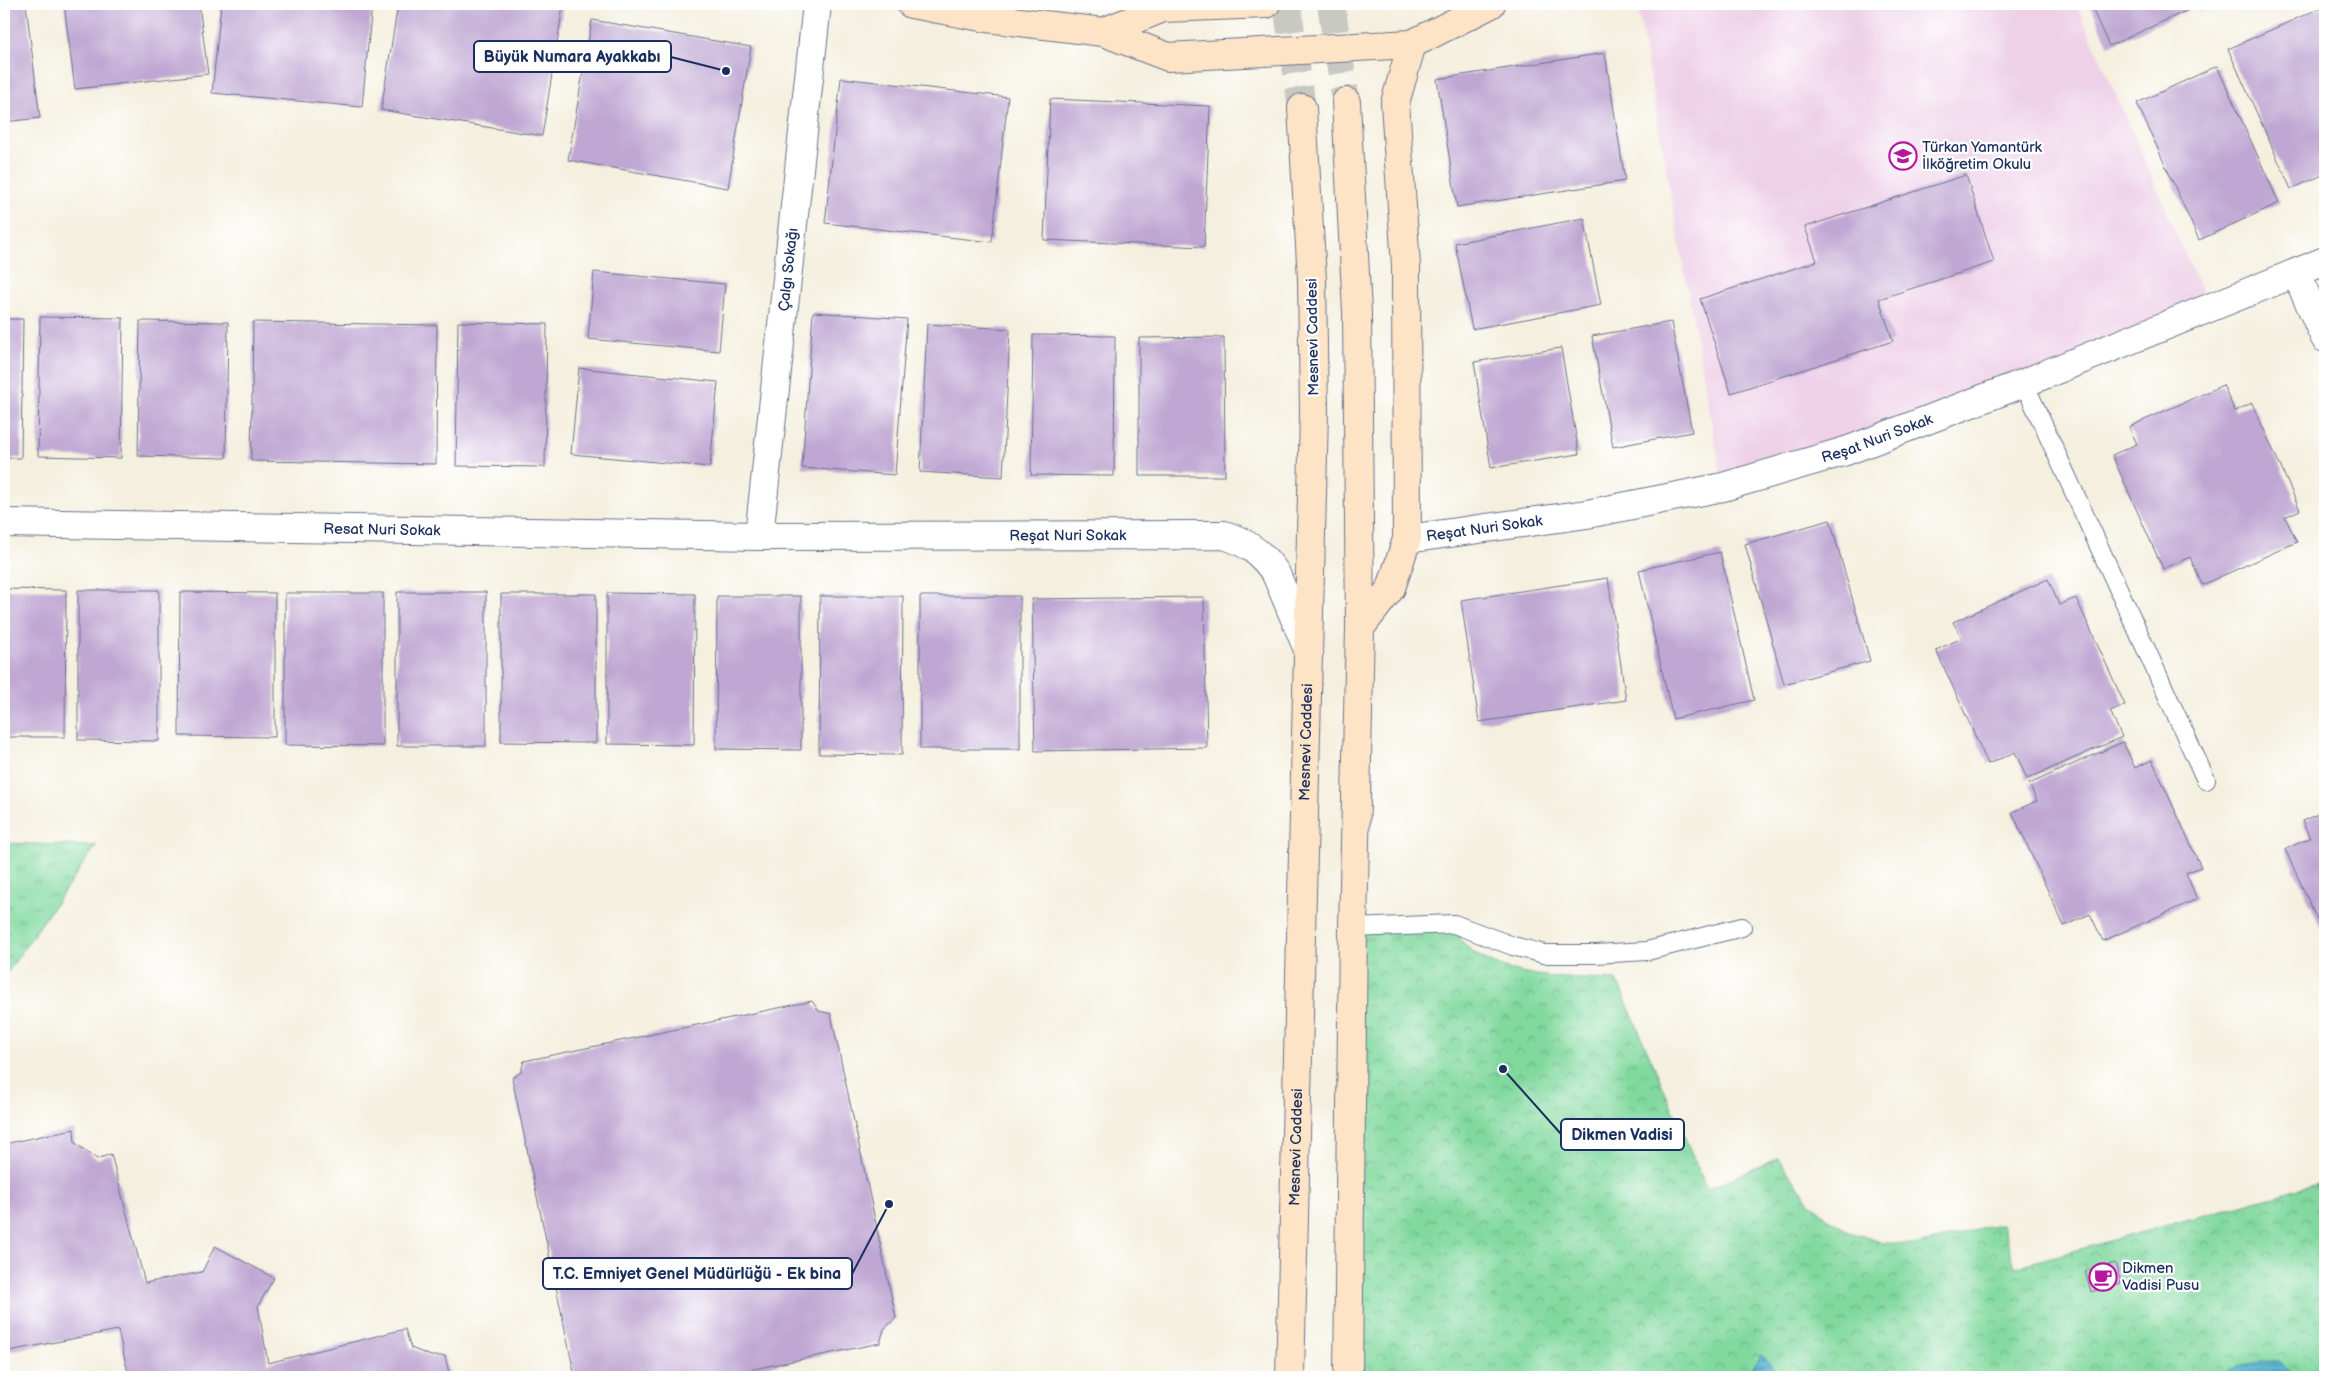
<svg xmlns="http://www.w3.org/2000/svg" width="2329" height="1381" font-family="'Balsamiq Sans',sans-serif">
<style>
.built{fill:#eed0e7}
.grass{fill:url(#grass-tufts);stroke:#4e847e}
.park{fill:url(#park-crowns);stroke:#4e847e}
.water{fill:url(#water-rules);stroke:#367098}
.building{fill:#c0a7d3}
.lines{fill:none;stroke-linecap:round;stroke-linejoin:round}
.secondary-tunnel{stroke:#c9c9c4;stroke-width:28;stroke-dasharray:28 14;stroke-linecap:butt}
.service-casing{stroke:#67728b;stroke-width:20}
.minor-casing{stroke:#67728b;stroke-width:30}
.secondary-casing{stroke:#67728b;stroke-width:30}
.service{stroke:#fff;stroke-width:18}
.minor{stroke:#fff;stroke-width:28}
.secondary{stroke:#fee4c6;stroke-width:28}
.labels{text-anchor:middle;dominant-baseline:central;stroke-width:4.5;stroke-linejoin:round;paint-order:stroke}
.poi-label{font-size:15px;fill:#1b2f5e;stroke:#fff;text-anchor:start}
.street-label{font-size:15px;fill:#1b2f5e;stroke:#fff}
.leader{fill:none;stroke:#1b2f5e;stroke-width:2}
.callout-dot{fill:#1b2f5e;stroke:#fff;stroke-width:2}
.callout{fill:#fff;stroke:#1b2f5e;stroke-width:2}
.callout-label{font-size:16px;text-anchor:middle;font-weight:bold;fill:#1b2f5e}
</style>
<defs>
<pattern id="grass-tufts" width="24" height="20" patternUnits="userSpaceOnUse" patternTransform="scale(1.25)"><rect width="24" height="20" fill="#81d99e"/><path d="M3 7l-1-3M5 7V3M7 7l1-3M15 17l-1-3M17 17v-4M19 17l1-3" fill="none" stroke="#69b084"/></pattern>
<pattern id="park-crowns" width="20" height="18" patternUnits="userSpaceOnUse" patternTransform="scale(1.25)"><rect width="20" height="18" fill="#81d99e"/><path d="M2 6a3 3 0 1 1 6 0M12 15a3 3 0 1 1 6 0" fill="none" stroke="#69b084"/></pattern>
<pattern id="water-rules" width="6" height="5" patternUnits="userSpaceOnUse" patternTransform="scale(1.25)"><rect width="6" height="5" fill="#52b1d1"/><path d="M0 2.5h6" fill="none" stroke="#4390ad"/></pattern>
</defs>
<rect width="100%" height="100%" fill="#fff"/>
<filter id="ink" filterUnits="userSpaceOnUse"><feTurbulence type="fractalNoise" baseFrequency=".02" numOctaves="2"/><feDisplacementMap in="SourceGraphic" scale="10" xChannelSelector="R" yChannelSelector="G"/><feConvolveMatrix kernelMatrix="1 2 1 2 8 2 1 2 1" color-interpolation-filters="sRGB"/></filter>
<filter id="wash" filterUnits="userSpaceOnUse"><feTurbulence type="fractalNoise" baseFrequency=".0096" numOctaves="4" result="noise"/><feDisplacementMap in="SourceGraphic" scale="20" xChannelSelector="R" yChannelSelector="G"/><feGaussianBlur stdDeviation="1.12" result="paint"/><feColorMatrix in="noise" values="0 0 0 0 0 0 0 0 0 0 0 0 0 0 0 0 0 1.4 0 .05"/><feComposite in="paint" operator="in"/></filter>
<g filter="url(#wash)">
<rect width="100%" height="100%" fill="#f4efde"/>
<path class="built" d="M 1637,4 L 2076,4 L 2209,308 L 1723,487 Z"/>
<path class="grass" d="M 4,843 L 96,846 L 4,977 Z"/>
<path class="park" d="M 1454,924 C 1457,930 1459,939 1464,944 C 1498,980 1571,978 1617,980 L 1707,1189 L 1778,1158 L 1810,1202 L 1827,1218 L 1850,1232 L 1878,1241 L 1913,1245 L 2002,1224 L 2015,1267 L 2325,1182 L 2325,1377 L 1348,1377 L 1353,928 Z"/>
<path class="water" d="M 1762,1355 L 1782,1377 L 1744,1377 Z
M 2263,1362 L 2280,1363 L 2290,1371 L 2303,1375 L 2316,1371 L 2325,1364 L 2325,1377 L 2215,1377 C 2228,1366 2246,1364 2263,1362 Z"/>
<g id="blocks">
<path class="building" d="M 4,4 L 26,4 L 40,118 L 4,122 Z
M 64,4 L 199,4 L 208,74 L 75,89 Z
M 221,4 L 372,4 L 362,107 L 212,93 Z
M 398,4 L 548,4 L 563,6 L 542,136 L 381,110 Z
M 2090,4 L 2185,4 L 2188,10 L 2109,46 Z
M 2197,4 L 2215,4 L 2200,10 Z
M 2325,6 L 2325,174 L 2291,189 L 2228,49 Z
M 592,20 L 751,47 L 728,188 L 568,160 Z
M 1605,53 L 1625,181 L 1457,207 L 1437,79 Z
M 2217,66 L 2279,203 L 2199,240 L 2137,103 Z
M 841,78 L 1008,97 L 992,242 L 825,223 Z
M 1050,99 L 1210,106 L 1204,247 L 1044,240 Z
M 1966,175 L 1994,262 L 1879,299 L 1893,341 L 1731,393 L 1700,299 L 1817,261 L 1805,227 Z
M 1584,218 L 1601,305 L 1472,329 L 1455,243 Z
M 594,272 L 725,284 L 719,351 L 588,339 Z
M 813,312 L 907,319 L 895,475 L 802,468 Z
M 40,317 L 123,318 L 121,458 L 38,456 Z
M 4,319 L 23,319 L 21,458 L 4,458 Z
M 140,321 L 228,322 L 226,458 L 138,456 Z
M 253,322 L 437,325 L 436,464 L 251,461 Z
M 458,322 L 547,324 L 545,467 L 456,466 Z
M 1671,322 L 1692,432 L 1613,447 L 1592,336 Z
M 927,324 L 1010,329 L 1003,477 L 920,472 Z
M 1033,335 L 1115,336 L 1114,476 L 1031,475 Z
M 1224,337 L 1225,476 L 1139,476 L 1139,338 Z
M 1561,348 L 1579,454 L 1491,468 L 1474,362 Z
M 579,368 L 718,382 L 710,467 L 571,454 Z
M 2223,385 L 2235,411 L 2252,403 L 2300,510 L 2285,517 L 2297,542 L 2202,585 L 2190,557 L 2163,569 L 2112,455 L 2137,444 L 2129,427 Z
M 1830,520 L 1870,661 L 1784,684 L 1745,544 Z
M 1720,552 L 1754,700 L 1673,719 L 1639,570 Z
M 1608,578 L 1626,700 L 1479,722 L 1461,600 Z
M 2048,579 L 2059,605 L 2076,598 L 2125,705 L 2110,711 L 2122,737 L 2027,779 L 2015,752 L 1988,764 L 1936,650 L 1962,638 L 1953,622 Z
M 4,589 L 66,590 L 65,737 L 4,737 Z
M 78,590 L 159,590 L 159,741 L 78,740 Z
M 180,592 L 275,593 L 275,737 L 179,736 Z
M 397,592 L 486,592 L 486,746 L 397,746 Z
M 285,593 L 383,593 L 383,746 L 285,745 Z
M 607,593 L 695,594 L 694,745 L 607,744 Z
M 501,594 L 596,594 L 596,743 L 501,742 Z
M 717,596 L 801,596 L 801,750 L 716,749 Z
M 820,596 L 903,596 L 902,755 L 819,754 Z
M 920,596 L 1020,596 L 1020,749 L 920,749 Z
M 1204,597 L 1207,748 L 1035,751 L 1032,599 Z
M 2123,742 L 2135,768 L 2152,760 L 2201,867 L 2186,873 L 2197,899 L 2103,941 L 2090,914 L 2064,926 L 2012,812 L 2037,801 L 2029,784 Z
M 2325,811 L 2325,937 L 2285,849 L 2310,838 L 2302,821 Z
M 812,1001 L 819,1011 L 831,1014 L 896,1318 L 884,1329 L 880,1343 L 715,1377 L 575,1377 L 512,1078 L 521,1072 L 524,1061 Z
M 74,1129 L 75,1143 L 97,1159 L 111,1154 L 145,1283 L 202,1272 L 215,1246 L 274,1278 L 258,1306 L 268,1363 L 405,1329 L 411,1348 L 431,1356 L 445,1356 L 450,1377 L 129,1377 L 118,1330 L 4,1352 L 4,1144 Z
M 2115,1263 L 2121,1283 L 2091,1292 L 2085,1271 Z"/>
</g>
</g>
<g filter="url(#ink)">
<use href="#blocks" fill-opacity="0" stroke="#67728b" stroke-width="1"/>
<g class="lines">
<path class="secondary-tunnel" d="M 1287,4 L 1302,108
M 1331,4 L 1346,102"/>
<g class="service-casing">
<path id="service" d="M 2024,383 L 2206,780
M 1353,928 L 1454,924 L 1513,946 L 1544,954 L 1595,954 L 1647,951 L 1742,927"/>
</g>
<g class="minor-casing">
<g id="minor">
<path d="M 2296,273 L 2325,338"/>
<path id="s1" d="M 4,523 L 759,536 L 1224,535 C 1247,542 1263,554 1276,574 L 1309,652"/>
<path id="s2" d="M 759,536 L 817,4"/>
<path id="s3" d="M 1407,539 L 1587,514 L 1723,487 L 1846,451 L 2024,383 L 2325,261"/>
</g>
</g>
<g class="secondary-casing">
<g id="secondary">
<path d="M 911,4 L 987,18 L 1103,32 L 1168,57 L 1412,44 L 1491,4"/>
<path d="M 1103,32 L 1163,8 L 1266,4"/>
<path d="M 1346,102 L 1357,312 L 1360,628 L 1353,928 L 1348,1377"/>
<path d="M 1360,628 L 1391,588 L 1407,539 L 1406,266 L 1395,103 L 1412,44"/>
<path id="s4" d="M 1290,1377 L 1314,413 L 1312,280 L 1302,108"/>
</g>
</g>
<use href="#service" class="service"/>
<use href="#minor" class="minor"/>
<use href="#secondary" class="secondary"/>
</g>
</g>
<defs>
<g id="school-ring" transform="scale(1.4375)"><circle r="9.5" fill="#fff" stroke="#b5179e" stroke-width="1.5"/><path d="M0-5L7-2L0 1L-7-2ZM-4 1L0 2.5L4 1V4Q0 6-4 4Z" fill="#b5179e"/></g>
<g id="cafe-ring" transform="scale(1.4375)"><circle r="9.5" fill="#fff" stroke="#b5179e" stroke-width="1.5"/><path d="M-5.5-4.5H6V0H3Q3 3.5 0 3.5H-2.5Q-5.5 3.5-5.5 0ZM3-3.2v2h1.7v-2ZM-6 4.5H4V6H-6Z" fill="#b5179e"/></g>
</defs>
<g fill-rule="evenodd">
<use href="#school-ring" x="1903" y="156"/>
<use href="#cafe-ring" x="2103" y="1277"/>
</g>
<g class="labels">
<g class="poi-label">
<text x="1922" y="147">Türkan Yamantürk<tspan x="1922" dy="17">İlköğretim Okulu</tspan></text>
<text x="2122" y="1268">Dikmen<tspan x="2122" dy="17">Vadisi Pusu</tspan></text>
</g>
<g class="street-label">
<text stroke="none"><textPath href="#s2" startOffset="268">Çalgı Sokağı</textPath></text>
<text transform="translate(1313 337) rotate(-91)">Mesnevi Caddesi</text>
<text stroke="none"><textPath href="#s3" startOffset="482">Reşat Nuri Sokak</textPath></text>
<text stroke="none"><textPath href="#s3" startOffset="78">Reşat Nuri Sokak</textPath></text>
<text stroke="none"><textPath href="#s1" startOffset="378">Resat Nuri Sokak</textPath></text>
<text stroke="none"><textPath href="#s1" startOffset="1064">Reşat Nuri Sokak</textPath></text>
<text stroke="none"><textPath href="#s4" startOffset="635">Mesnevi Caddesi</textPath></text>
<text stroke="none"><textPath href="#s4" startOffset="230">Mesnevi Caddesi</textPath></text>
</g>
</g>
<path class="leader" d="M726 71L671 57M1503 1069L1561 1134M889 1204L852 1274"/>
<g class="callout-dot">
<circle cx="726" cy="71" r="5"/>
<circle cx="1503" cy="1069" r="5"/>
<circle cx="889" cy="1204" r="5"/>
</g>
<g class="callout">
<rect x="474" y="41" width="197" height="31" rx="5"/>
<rect x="1561" y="1119" width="123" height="31" rx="5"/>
<rect x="543" y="1258" width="309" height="31" rx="5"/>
</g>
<g class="callout-label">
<text x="572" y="62">Büyük Numara Ayakkabı</text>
<text x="1622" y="1140">Dikmen Vadisi</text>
<text x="697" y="1279">T.C. Emniyet Genel Müdürlüğü - Ek bina</text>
</g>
<rect width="2329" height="1381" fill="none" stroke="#fff" stroke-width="20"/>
</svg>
